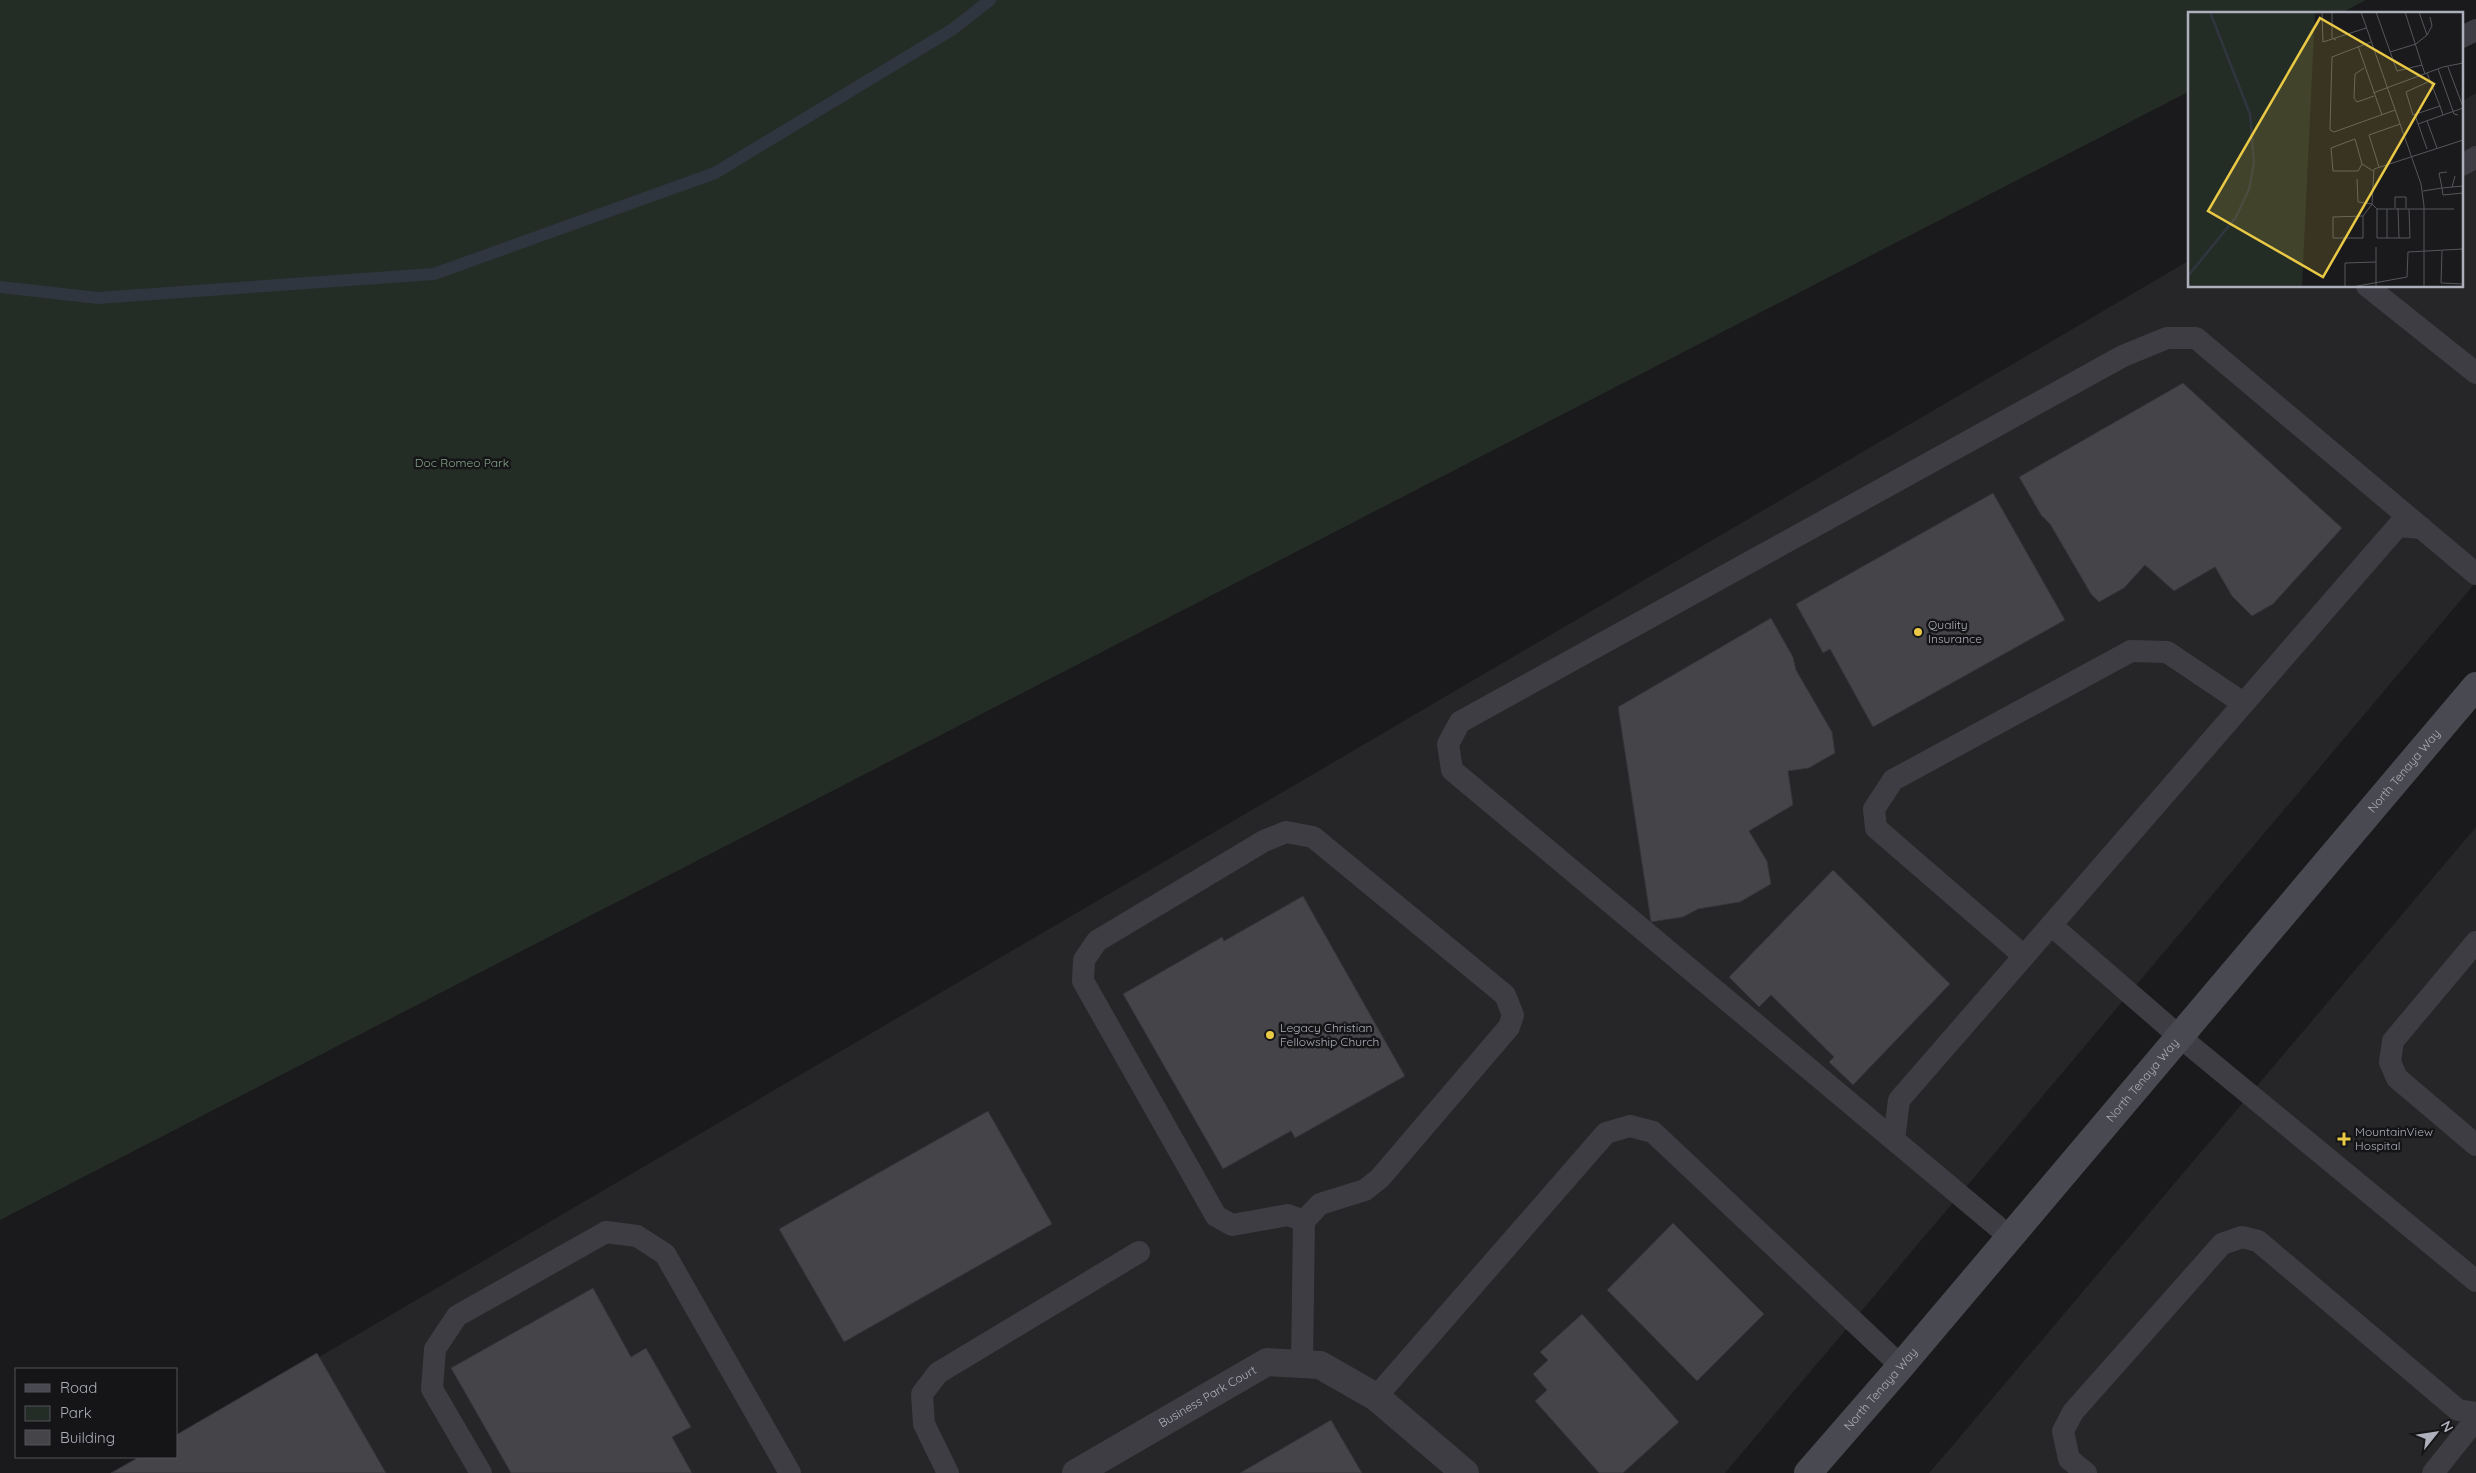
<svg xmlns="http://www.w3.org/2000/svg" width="2476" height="1473" font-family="Quicksand,sans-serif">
<rect width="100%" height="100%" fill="#1a1a1c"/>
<g fill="#262629">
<polygon points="2476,93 2476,582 1725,1473 122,1473 150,1457 176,1457 176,1441 2190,260 2190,286 2462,286 2462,101"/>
<polygon points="2476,827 2476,1473 1929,1473 1948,1451"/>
</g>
<polygon fill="#242c26" points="0,0 2366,0 2339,14 2190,14 2190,91 0,1220"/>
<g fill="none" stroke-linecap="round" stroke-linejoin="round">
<polyline stroke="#30363f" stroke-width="12" points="0,287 98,298 434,274 715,173 953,29 990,0"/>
</g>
<g fill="#444449" stroke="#343438">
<polygon points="2183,383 2342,528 2273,604 2252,616 2232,596 2215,567 2174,591 2145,565 2124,588 2099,602 2091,594 2050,524 2041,515 2019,477"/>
<polygon points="1993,493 2065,620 1873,727 1830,649 1823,653 1796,604"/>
<polygon points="1771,618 1793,657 1796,670 1832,732 1835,753 1809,768 1788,771 1793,805 1749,831 1767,861 1771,884 1740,902 1698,909 1683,917 1651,922 1618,707"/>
<polygon points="1833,870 1950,984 1853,1085 1829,1062 1834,1057 1771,995 1759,1007 1729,977"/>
<polygon points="1303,896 1405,1076 1295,1138 1291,1131 1223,1169 1123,994 1222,937 1224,941"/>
<polygon points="988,1111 1052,1224 844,1342 779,1229"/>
<polygon points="1673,1223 1764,1314 1697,1381 1607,1290"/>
<polygon points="593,1288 631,1357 646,1348 691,1427 672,1437 692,1473 511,1473 451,1368"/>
<polygon points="1582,1314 1679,1422 1623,1473 1599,1473 1535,1401 1547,1390 1533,1374 1548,1360 1540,1352"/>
<polygon points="317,1353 386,1473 111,1473 139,1457 176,1457 176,1435"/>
<polygon points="1331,1420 1362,1473 1240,1473"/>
</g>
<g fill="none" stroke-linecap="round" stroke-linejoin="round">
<g stroke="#3d3d43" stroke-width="22">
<polyline points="2462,37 2476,30"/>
<polyline points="2462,165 2476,157"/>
<polyline points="2367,286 2476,373"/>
<polyline points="2051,925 2180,1037 2476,1281"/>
<polyline points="2476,942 2393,1041 2390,1062 2397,1078 2476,1145"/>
<polyline points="2024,956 1876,828 1874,809 1893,780 2131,651 2167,652 2243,703"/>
<polyline points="1894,1140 1899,1100 2398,526 2422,528"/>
<polyline points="2010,1237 1452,770 1448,744 1460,722 2123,356 2167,338 2196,338 2476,574"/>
<polyline points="1302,1364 1304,1221 1320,1204 1365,1190 1380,1178 1509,1027 1513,1015 1505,995 1313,837 1286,832 1264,841 1097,941 1084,960 1083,981 1216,1216 1232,1225 1288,1215 1304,1221"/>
<polyline points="1376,1397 1606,1133 1630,1126 1653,1132 1901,1366"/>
<polyline points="481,1473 432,1389 435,1349 457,1316 606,1232 637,1236 665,1254 790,1473"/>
<polyline points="948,1473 924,1424 922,1394 938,1373 1139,1252"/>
<polyline points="2086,1473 2069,1459 2063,1431 2073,1412 2222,1244 2242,1237 2258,1241 2458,1410 2476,1413"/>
<polyline points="2433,1473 2476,1419"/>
</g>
<path stroke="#3d3d43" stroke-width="28" id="s1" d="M1076 1473 1267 1362 1320 1365 1376 1397 1465 1473"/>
<path stroke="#494a51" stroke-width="28" id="s2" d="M1808 1473 1901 1366 2476 686"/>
</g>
<g fill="#e9c945" stroke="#151517" stroke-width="2">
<circle cx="1918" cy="632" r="5"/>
<circle cx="1270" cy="1035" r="5"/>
<path d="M2341.5 1131.5h5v5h5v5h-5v5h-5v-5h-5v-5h5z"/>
</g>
<g text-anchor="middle" stroke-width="5" stroke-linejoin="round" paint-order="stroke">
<g font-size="12" fill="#85a48c" stroke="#151517">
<text x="462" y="467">Doc Romeo Park</text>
</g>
<g font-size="12" fill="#adafbb" stroke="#151517" text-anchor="start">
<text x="1928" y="629">Quality<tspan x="1928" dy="14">Insurance</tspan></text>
<text x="1280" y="1032">Legacy Christian<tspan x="1280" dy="14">Fellowship Church</tspan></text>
<text x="2355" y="1136">MountainView<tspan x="2355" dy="14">Hospital</tspan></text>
</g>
<g font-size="12" fill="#adafbb" stroke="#151517">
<text dy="4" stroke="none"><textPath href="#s2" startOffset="921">North Tenaya Way</textPath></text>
<text dy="4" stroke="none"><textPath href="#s2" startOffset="516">North Tenaya Way</textPath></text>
<text dy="4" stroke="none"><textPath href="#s2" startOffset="111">North Tenaya Way</textPath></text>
<text dy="4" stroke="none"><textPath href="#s1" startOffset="152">Business Park Court</textPath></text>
</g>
</g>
<g transform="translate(2188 12)">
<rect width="275" height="275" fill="#1a1a1c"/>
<path d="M0 0H127L114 275H0Z" fill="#242c26"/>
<path fill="none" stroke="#30363f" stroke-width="2.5" d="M0 264 48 205 61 177 66 151 62 102 22 0"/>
<path fill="none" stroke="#55565c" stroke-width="1" d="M134 0 135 30 178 16M144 0V26L148 28M173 0 233 172 236 194V275M188 0 209 59 234 53 237 62M217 0 234 53M231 0 239 23M183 30 144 45 142 118 146 120 207 98M170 34 194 103M202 40 228 32 239 23 244 14 242 5M260 55 275 95M176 56 167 62 166 86 169 90 186 84M250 57 266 102 270 103M239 61 252 94 225 103 218 80 242 69M185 81 255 55 275 51M227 103 239 137M255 103 275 96M239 109 249 136M230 112 255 103 252 94M174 152 170 159H145L143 136 167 127 174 152 185 159M191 155 181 123 212 112M259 160 251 161 254 176 264 175M267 164 264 175 275 174M169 167 170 190 184 192 189 197H266M235 179 254 176 255 183 275 181M184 192 186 157 275 128M207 196V185H218V196M210 196 211 226M189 197V226H222L221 197M175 204 145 205V226H175V204L184 192M199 226V197M188 235V275M254 239 253 271 275 272M157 275V251L188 250M164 275 219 265 220 240 275 237"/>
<path fill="#e9c945" fill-opacity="0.15" stroke="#e9c945" stroke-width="2.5" d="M132 6 246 72 135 265 20 199Z"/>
<rect width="275" height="275" fill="none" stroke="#adafbb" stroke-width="2.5"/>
</g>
<rect x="15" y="1368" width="162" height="90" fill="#151517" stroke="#525359"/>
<rect x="25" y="1384" width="25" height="8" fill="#494a51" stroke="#525359"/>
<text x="60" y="1393" font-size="15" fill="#adafbb">Road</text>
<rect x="25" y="1406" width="25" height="15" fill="#242c26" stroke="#525359"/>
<text x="60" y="1418" font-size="15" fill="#adafbb">Park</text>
<rect x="25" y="1430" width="25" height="15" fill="#444449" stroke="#525359"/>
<text x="60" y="1443" font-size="15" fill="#adafbb">Building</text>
<g transform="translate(2436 1433) rotate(60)" stroke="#151517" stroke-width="4" paint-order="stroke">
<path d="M0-4L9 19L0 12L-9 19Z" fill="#adafbb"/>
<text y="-8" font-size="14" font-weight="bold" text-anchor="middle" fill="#adafbb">N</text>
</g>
</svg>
